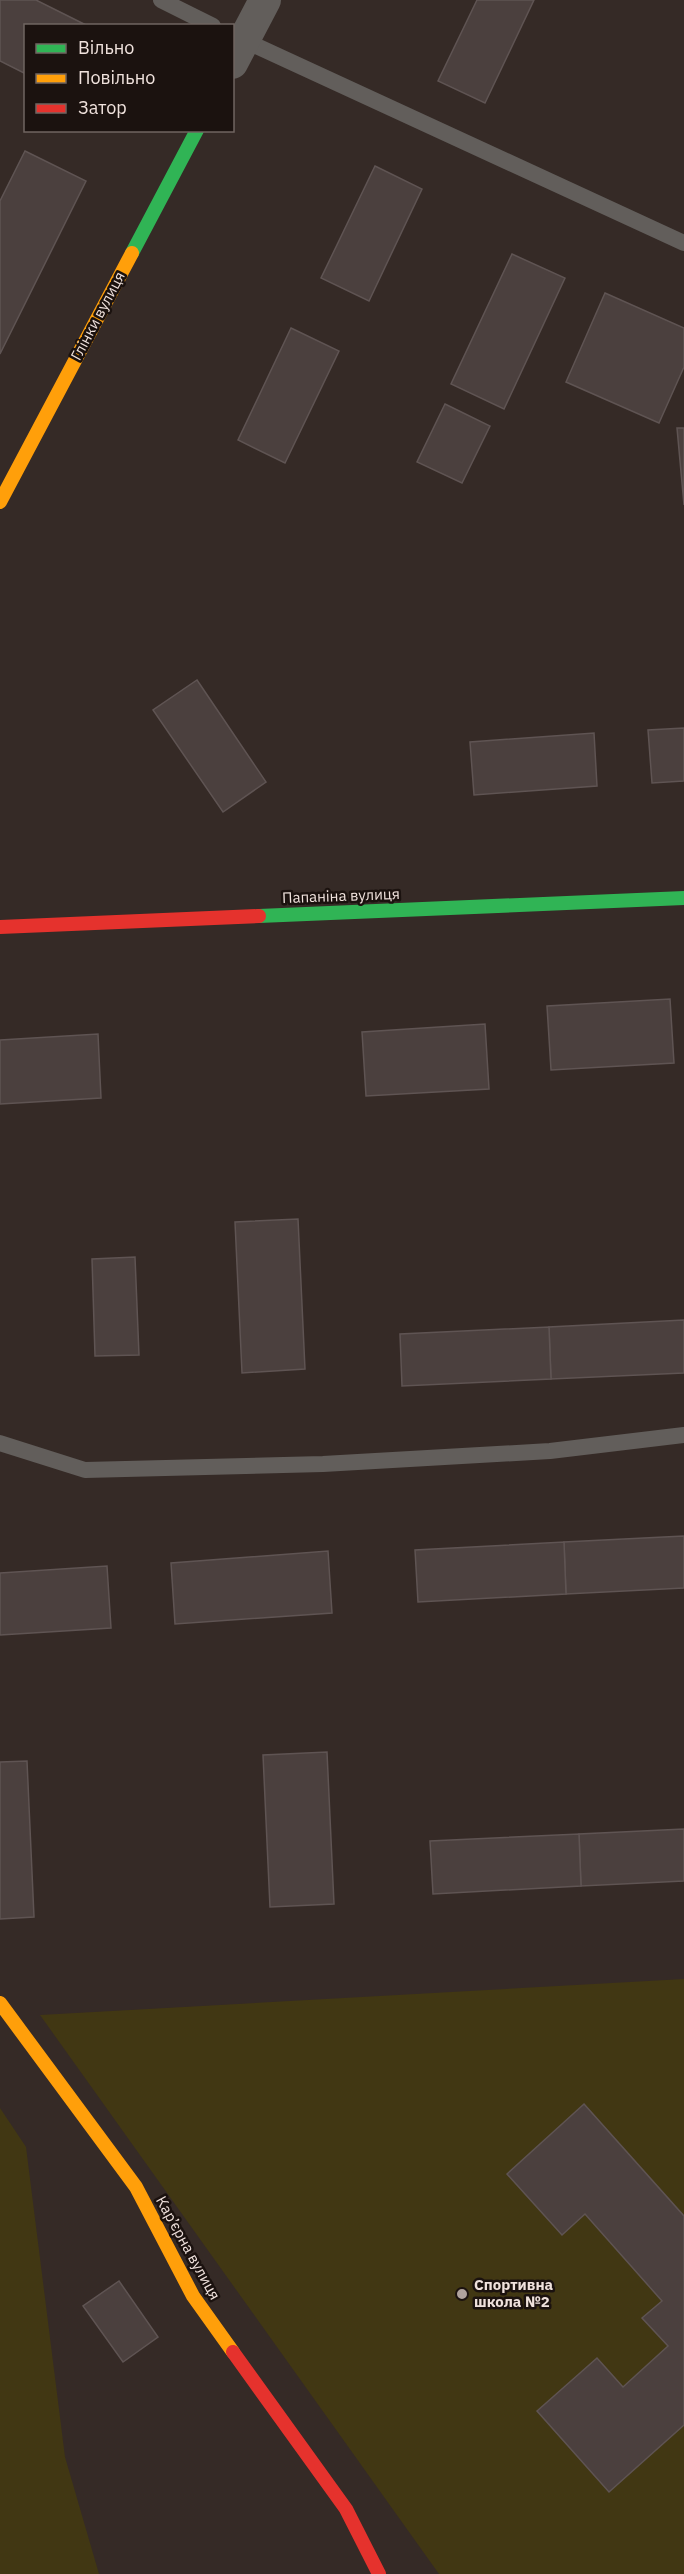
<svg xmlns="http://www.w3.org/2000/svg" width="684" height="2574" font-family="'IBM Plex Sans',sans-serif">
<rect width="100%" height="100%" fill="#352a26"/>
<g fill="#413713">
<polygon points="684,1979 684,2574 439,2574 40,2015"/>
<polygon points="0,2108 26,2147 65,2457 99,2574 0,2574"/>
</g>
<g fill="#4b403e" stroke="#5f5453" stroke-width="1.5">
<polygon points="0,0 36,0 88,26 26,26 26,74 0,61"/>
<polygon points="477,0 534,0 485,103 438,81"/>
<polygon points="25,151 86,181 0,354 0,201"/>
<polygon points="375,166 422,189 369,301 321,278"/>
<polygon points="512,254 565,278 504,409 451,384"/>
<polygon points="605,293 684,328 684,367 659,423 566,382"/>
<polygon points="291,328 339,351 285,463 238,440"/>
<polygon points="445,404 490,426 462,483 417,462"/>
<polygon points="677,428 684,428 684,505"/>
<polygon points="197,680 266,782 223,812 153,710"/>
<polygon points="684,728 684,781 652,783 648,730"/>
<polygon points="594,733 597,786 474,795 470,742"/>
<polygon points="670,999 674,1063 551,1070 547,1006"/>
<polygon points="485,1024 489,1089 366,1096 362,1032"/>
<polygon points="98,1034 101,1098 0,1104 0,1040"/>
<polygon points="298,1219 305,1369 242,1373 235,1222"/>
<polygon points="135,1257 139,1355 95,1356 92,1259"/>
<polygon points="684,1320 684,1373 551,1379 549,1327"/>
<polygon points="549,1327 551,1379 402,1386 400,1334"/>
<polygon points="684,1536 684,1588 566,1594 564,1542"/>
<polygon points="564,1542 566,1594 418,1602 415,1550"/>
<polygon points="328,1551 332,1613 175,1624 171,1563"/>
<polygon points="107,1566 111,1628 0,1635 0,1573"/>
<polygon points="327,1752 334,1904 270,1907 263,1755"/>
<polygon points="27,1761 34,1917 0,1919 0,1762"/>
<polygon points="684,1829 684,1881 581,1886 579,1834"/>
<polygon points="579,1834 581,1886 433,1894 430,1841"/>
<polygon points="584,2104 684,2216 684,2425 609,2492 537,2411 597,2358 623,2387 668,2346 642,2318 662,2301 585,2214 562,2235 507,2174"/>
<polygon points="119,2281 158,2337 123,2362 83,2306"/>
</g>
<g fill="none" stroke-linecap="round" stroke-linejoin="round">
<g stroke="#625e5b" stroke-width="16">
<polyline points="161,0 213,26"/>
<polyline points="239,38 684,243"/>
<polyline points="0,1443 85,1470 323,1464 550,1451 684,1435"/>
</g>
<polyline stroke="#625e5b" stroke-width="32" points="232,63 265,0"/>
<g stroke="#30b455" stroke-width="14">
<polyline points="132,253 197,130"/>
<polyline points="259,916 684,898"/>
</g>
<g stroke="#ff9f0a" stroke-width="14">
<polyline points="0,502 132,253"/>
<polyline points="0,2003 136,2187 193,2296 233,2352"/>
</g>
<g stroke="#e5322d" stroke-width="14">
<polyline points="0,927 259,916"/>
<polyline points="233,2352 346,2509 379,2574"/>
</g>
</g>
<circle fill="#afa29d" stroke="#1b120f" stroke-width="2" cx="462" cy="2294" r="6"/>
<g text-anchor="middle" stroke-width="5" stroke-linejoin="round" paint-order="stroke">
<g font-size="15" fill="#f0e2dd" stroke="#1b120f">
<text transform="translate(98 316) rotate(-62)" y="5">Глінки вулиця</text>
<text transform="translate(341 896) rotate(-2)" y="5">Папаніна вулиця</text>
<text transform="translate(188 2248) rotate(61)" y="5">Кар’єрна вулиця</text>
</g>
<g font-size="15" font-weight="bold" fill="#f0e2dd" stroke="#1b120f" text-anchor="start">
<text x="474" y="2290">Спортивна<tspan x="474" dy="17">школа №2</tspan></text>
</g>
</g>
<rect x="24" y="24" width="210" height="108" fill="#1b120f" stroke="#706561" stroke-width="1.5"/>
<rect x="36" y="44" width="30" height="9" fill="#30b455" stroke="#706561" stroke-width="1.5"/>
<text x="78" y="54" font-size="18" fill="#f0e2dd">Вільно</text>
<rect x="36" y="74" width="30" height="9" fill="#ff9f0a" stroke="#706561" stroke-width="1.5"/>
<text x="78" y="84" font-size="18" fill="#f0e2dd">Повільно</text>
<rect x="36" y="104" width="30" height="9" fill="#e5322d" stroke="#706561" stroke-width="1.5"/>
<text x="78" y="114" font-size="18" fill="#f0e2dd">Затор</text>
</svg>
